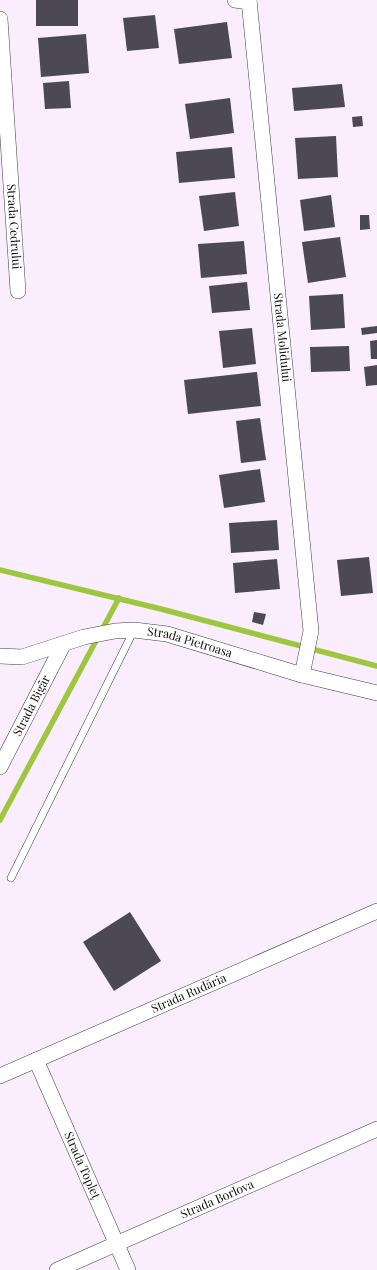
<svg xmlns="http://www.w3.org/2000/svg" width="377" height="1270" font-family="'Playfair Display',serif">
<rect width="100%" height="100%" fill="#f9edfe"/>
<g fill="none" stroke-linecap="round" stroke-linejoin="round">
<g stroke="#9ec63e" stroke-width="5.5">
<polyline points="0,570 161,609 377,666"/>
<polyline points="0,820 119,598"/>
</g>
</g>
<g fill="#4c4954">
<rect x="36" y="0" width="42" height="26"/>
<polygon points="155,15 159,48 127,51 123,18"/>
<polygon points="227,22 232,58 179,64 174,29"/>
<polygon points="86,34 89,73 41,77 38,38"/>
<polygon points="69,81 71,108 45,109 43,83"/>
<polygon points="342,84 345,107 294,111 292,88"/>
<polygon points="230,98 234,133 190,139 185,104"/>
<polygon points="362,116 363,126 353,127 352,117"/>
<polygon points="336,136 338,177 298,179 295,138"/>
<polygon points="232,147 235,178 179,183 176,152"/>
<polygon points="235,192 239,226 204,231 199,196"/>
<polygon points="331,195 335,227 304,231 300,200"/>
<polygon points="360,215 369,215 370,229 360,230"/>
<polygon points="340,237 346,277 308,283 302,242"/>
<polygon points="244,241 247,274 201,278 198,244"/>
<polygon points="247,282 250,310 212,313 209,286"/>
<polygon points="343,294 345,328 311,330 309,296"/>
<polygon points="377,326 377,333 362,335 361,328"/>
<polygon points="252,328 256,364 223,368 219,331"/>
<polygon points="377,340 377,359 371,359 370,341"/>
<polygon points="349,346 350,371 311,372 310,347"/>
<polygon points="377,365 377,385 366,386 364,367"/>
<polygon points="257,372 261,406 188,414 184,380"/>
<polygon points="260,418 266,460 241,463 236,421"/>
<polygon points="260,469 265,502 224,508 219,475"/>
<polygon points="277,520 279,550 231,553 229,523"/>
<polygon points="369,557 373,593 341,596 337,560"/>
<polygon points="277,559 280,589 235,593 233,563"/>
<polygon points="254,612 266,614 263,625 252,622"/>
<polygon points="130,912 161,961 114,991 83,942"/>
</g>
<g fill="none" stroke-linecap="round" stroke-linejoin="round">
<g stroke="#3f3f3f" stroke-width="8">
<polyline id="lane" points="11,878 134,630"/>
</g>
<g stroke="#3f3f3f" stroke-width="16">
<g id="street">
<polyline points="235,0 249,2"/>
<path id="s1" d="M249 0 311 631 302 675"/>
<path id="s2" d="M0 19 18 291"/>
<path id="s3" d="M0 656 22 657 84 637 115 631 134 630 167 634 302 675 377 693"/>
<path id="s4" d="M0 767 63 645"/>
<path id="s5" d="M36 1060 128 1270"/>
<path id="s6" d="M0 1076 377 911"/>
<path id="s7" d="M57 1270 377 1129"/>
</g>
</g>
<use href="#lane" stroke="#fff" stroke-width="7"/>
<use href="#street" stroke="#fff" stroke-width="15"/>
</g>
<g text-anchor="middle" stroke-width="4" stroke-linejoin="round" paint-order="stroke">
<g font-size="12" fill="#0c0c0c" stroke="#fff">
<text dy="4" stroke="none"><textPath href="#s2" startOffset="208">Strada Cedrului</textPath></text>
<text dy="4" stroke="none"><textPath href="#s1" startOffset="339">Strada Molidului</textPath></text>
<text dy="4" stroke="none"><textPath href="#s3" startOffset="195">Strada Pietroasa</textPath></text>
<text dy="4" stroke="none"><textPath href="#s4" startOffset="69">Strada Bigãr</textPath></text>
<text dy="4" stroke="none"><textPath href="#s6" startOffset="206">Strada Rudăria</textPath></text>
<text dy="4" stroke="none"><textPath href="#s5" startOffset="115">Strada Topleț</textPath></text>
<text dy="4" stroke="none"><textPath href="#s7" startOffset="175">Strada Borlova</textPath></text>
</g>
</g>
</svg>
